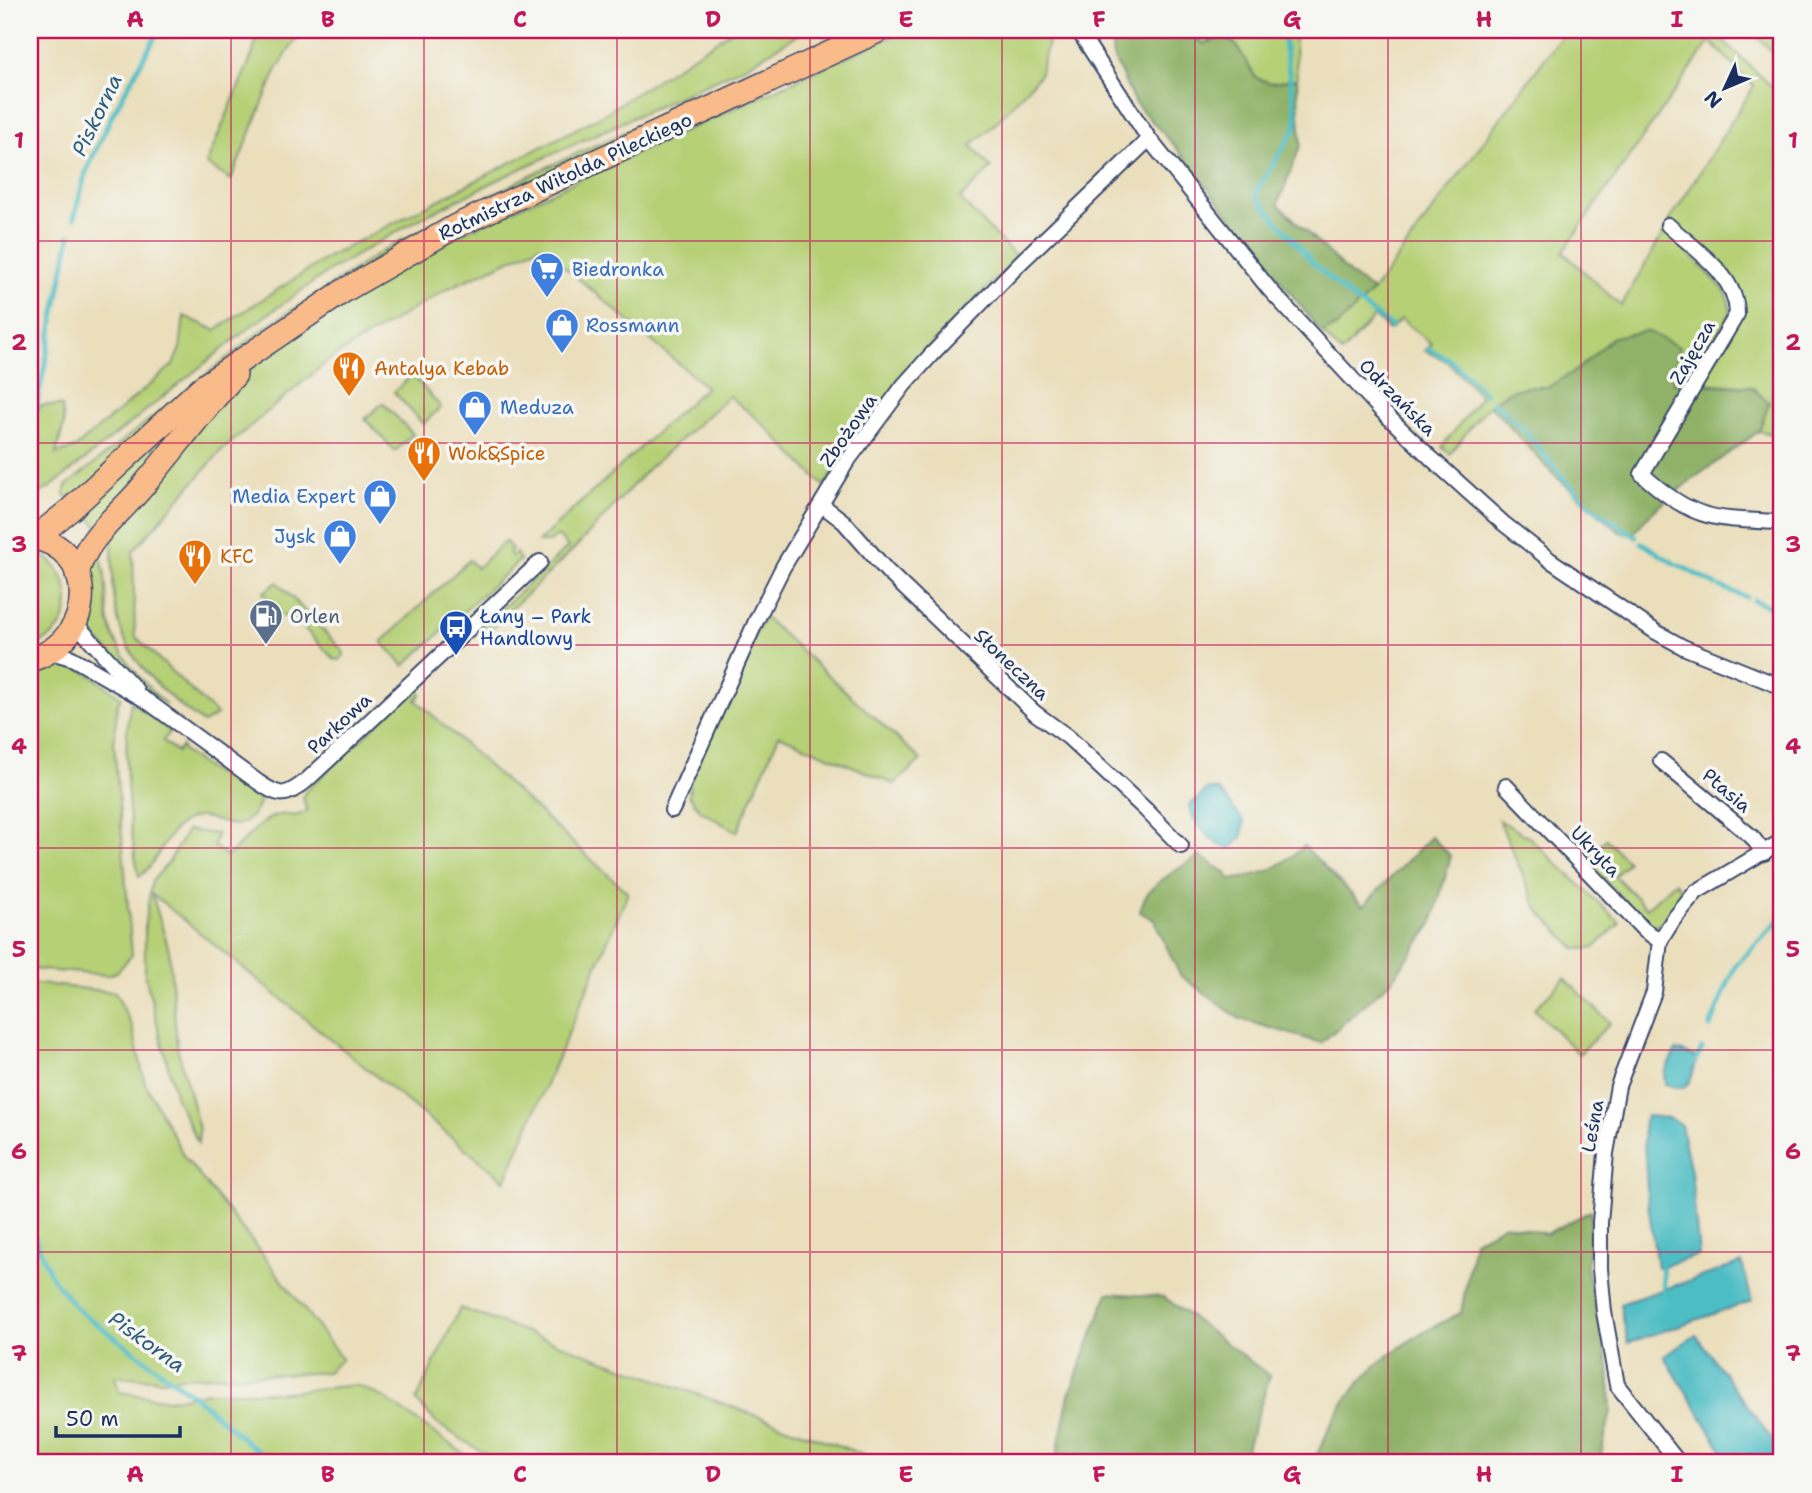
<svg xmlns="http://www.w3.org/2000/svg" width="1812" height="1493" font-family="'Shantell Sans',sans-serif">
<rect width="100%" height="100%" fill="#f6f6f2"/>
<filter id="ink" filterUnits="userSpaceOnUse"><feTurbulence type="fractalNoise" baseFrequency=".0143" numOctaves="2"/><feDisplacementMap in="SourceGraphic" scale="14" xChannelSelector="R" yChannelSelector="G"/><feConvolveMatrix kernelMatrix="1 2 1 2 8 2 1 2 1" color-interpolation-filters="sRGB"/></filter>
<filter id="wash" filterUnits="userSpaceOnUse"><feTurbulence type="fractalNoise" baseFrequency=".00686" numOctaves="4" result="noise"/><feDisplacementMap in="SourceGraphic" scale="28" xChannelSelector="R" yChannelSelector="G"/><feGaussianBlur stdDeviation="1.57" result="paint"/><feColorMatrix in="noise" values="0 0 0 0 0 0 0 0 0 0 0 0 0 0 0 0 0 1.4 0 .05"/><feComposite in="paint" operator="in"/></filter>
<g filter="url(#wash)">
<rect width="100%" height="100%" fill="#eadebb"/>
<g fill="#b6d076" stroke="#68806a" stroke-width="2">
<polygon points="258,30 302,30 276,71 231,180 206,164 253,53"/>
<polygon points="733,30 805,30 748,65 522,168 419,219 329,271 250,327 52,486 30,499 30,412 44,405 62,406 64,424 56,454 75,448 173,365 180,348 184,316 215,330 328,257 601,116"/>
<polygon points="849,30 860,30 453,217 69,498 64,494 66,486 267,326 392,245 541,170"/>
<path d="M905 30H1040L1048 42 1039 76 992 127 971 145 991 168 960 199 1017 258 933 342 896 385 824 486 762 423 729 396 648 469 577 546 486 633 481 628 568 547 558 536 549 542H538L706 387 540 246 447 289 330 359 222 450 133 551 135 636 217 715 203 723C174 702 140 673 125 640 111 609 113 572 112 539L107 535 216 404 255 365 281 342 445 241Z"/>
<polygon points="1186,30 1294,30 1297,79 1271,83 1256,78 1237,46 1223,36 1204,44"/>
<path d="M1566 30H1711L1782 96V436L1759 431 1769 403 1752 387 1703 383 1743 307 1742 296 1737 287 1670 220 1754 86 1710 41 1563 252 1621 306 1665 230 1719 284 1727 294 1731 312 1688 383H1673L1613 337C1597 352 1569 381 1548 387 1536 391 1523 386 1511 391 1485 402 1467 433 1450 454L1442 447 1481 396 1447 361 1425 351 1432 344 1401 319 1389 330 1374 317 1342 353 1322 333 1337 326 1373 291Z"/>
<polygon points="1750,30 1782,30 1782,61"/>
<polygon points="412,375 441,407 423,424 394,392"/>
<polygon points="203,396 98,527 83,511"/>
<polygon points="383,403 413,434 395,451 365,419"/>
<polygon points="505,541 512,549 509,552 512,556 516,553 520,560 404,666 382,642 469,560 477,568"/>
<path d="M94 548C111 563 103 604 110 626 120 659 143 681 166 705L145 688 91 633 88 622 91 605 87 575Z"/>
<path d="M30 550C79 565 82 635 30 646Z"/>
<polygon points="277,582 343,651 344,655 340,660 334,659 296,620 262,609 270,601 263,593"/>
<polygon points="764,617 921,760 894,784 779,735 737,832 701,811 689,796 690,780"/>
<path d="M54 662C79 663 101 683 121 697L117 706 114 743 132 955 117 972 108 975 30 969V669Z"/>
<path d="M416 688 421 694 416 700 628 893 505 1181 152 894 169 950 177 1046 199 1129 198 1143 176 1098 145 975V922L152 881 169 862 187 830 217 834 214 846 227 857C238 847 262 819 275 816 289 811 291 821 307 811L303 798 305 792Z"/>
<path d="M131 702 170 731 163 741 177 752 182 746 183 751 215 774 227 771 258 794C260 802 259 807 253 814 233 839 216 812 193 818 166 825 160 862 139 877 129 829 121 750 131 702Z"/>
<polygon points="1499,820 1529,837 1620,923 1594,948 1576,949 1538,910"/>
<polygon points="1606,839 1628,862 1615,876 1647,908 1675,882 1684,892 1660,924 1651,926 1644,921 1584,859"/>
<polygon points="1565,978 1610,1023 1579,1054 1534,1009"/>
<polygon points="30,983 115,992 132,1026 145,1083 185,1158 257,1247 342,1359 327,1372 314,1373 182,1377 164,1380 115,1376 119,1392 168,1400 209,1392 286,1392 356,1385 383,1397 477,1463 30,1463"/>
<polygon points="460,1308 848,1449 885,1463 500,1463 439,1425 416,1401"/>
</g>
<g fill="#90b267" stroke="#567062" stroke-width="2">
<polygon points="1119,30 1186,30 1204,44 1223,36 1237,46 1256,78 1271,83 1297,79 1301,144 1278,204 1351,275 1373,291 1337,326 1322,333 1173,144 1134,102 1113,56 1112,47"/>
<polygon points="1647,331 1679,347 1673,383 1751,387 1769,403 1759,431 1686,484 1648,516 1632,535 1620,532 1552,473 1490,405 1510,391 1525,387 1548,387 1577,370 1613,337"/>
<path d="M1431 837 1451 856 1432 924 1392 980 1321 1043 1240 1019 1180 975 1154 920 1140 912C1143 885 1178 870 1199 856L1225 872 1231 880C1266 874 1278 869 1304 846L1363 906Z"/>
<path d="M1591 1211 1587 1269 1609 1367 1611 1411 1599 1463H1315C1316 1453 1323 1443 1327 1433 1356 1370 1401 1342 1461 1313L1474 1241 1505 1224 1546 1234Z"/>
<polygon points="1108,1293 1164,1297 1270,1376 1242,1463 1055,1463 1069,1395"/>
</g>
<g fill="#4ebdc4" stroke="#347691" stroke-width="2">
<path d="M1208 789 1219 790 1244 822 1242 837 1231 848C1215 848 1191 822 1189 806Z"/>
<path d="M1676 1050 1697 1057C1695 1065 1692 1086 1682 1088 1678 1089 1670 1085 1665 1084L1664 1073Z"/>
<polygon points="1646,1116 1670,1118 1681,1125 1691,1172 1699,1255 1657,1268 1648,1204 1643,1126"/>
<polygon points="1742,1263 1752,1301 1628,1343 1620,1304"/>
<polygon points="1696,1335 1782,1453 1782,1463 1730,1463 1664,1356"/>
</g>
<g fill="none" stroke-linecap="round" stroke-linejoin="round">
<g stroke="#4ebdc4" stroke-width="5">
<polyline points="1282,30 1297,119 1295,129 1257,190 1257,197 1313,263 1348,295 1392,327"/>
<polyline points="74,218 86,172 111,117 159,30"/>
<polyline points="1428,349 1449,359 1486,394"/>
<polyline points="1493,402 1526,432 1563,478 1591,506 1636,537"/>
<polyline points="30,441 70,236"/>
<polyline points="1642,543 1675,564"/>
<polyline points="1679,565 1716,585"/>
<polyline points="1721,587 1746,597"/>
<polyline points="1753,600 1782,611"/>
<polyline points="1710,1027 1735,966 1782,917"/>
<polyline points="1694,1062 1702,1049"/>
<polyline points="30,1227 52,1278 78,1310 198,1399 271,1463"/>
<polyline points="1662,1266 1664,1289"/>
</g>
</g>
</g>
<g filter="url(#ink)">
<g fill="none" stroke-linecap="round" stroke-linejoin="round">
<g stroke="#3a496c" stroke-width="18">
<g id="street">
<polyline points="1078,30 1149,139 1270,290 1380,409 1432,459 1503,523 1550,560 1656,632 1683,647 1782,687"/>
<path d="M1668 225C1694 249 1737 275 1737 314L1642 474C1694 522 1715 519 1782 522"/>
<polyline points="822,505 844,522 887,571 1035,713 1068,737 1146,810 1181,846"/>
<polyline points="76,624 136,690"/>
<path d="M51 652 72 658 147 701 258 782C280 797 285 798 307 780L540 562"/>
<polyline points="1661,761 1752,837 1764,853"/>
<polyline points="1506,786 1644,930 1660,941"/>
<polyline points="672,810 757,619 783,567 846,463 904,385 931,355 1021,262 1149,139"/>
<polyline points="1679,1463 1617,1385 1604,1312 1600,1269 1600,1222 1606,1153 1618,1086 1654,992 1660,941 1673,920 1696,892 1782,841"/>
</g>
</g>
<g stroke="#3a496c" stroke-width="26">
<g id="primary">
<path d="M30 537C98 546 99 640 30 660"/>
<polyline points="35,538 71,509 201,388 345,290 456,226 880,30"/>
<path d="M77 574C85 540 115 518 138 492 171 454 200 413 235 375"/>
</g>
</g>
<use href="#street" stroke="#fff" stroke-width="14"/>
<use href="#primary" stroke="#fabb8b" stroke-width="23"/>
</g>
</g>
<path fill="none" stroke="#c2185b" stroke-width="2" stroke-opacity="0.55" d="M231 30V1463M424 30V1463M617 30V1463M810 30V1463M1002 30V1463M1195 30V1463M1388 30V1463M1581 30V1463M30 241H1782M30 443H1782M30 645H1782M30 848H1782M30 1050H1782M30 1252H1782"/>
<defs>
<g id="supermarket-pin" transform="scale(1.75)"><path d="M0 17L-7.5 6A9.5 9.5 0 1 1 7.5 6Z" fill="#3f7fe0" stroke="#f6f6f2"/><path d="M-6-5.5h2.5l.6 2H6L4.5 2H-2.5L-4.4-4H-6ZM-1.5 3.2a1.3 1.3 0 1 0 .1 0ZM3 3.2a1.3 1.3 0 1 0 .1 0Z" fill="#fff"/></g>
<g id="shop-pin" transform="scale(1.75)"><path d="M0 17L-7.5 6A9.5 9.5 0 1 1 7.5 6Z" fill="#3f7fe0" stroke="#f6f6f2"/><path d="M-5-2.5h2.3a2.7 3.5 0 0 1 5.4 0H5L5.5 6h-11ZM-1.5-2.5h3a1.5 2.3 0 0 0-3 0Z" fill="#fff"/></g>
<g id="restaurant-pin" transform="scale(1.75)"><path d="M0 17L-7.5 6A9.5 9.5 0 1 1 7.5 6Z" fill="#e8710a" stroke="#f6f6f2"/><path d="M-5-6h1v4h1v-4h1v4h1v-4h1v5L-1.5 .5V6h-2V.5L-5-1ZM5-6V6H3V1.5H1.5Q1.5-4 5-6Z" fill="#fff"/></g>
<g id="fuel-pin" transform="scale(1.75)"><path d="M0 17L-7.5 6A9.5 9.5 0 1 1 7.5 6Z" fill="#5c6f8a" stroke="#f6f6f2"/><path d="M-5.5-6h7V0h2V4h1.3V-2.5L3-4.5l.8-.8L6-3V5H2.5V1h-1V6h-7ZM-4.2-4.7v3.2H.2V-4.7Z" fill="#fff"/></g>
<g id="bus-pin" transform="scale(1.75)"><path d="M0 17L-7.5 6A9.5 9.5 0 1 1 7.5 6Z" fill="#1a4fb4" stroke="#f6f6f2"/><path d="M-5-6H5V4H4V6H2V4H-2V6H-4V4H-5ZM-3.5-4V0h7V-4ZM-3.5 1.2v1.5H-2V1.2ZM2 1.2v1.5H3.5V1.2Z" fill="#fff"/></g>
</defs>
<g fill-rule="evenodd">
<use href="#supermarket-pin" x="547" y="269"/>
<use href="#shop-pin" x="562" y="325"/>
<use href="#restaurant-pin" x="349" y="368"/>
<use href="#shop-pin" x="475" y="407"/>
<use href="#restaurant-pin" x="424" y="453"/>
<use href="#shop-pin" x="380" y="496"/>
<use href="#shop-pin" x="340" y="536"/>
<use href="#restaurant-pin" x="195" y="556"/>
<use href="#fuel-pin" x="266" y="616"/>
<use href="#bus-pin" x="456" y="627"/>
</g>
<g text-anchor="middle" stroke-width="7" stroke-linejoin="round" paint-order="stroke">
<g font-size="19" fill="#1b2f5e" stroke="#f6f6f2">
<text transform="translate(565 176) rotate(-25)" y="7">Rotmistrza Witolda Pileckiego</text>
<text transform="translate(1692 352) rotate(-60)" y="7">Zajęcza</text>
<text transform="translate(1398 397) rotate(45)" y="7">Odrzańska</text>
<text transform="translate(848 430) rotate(-55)" y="7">Zbożowa</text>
<text transform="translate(1012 664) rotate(43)" y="7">Słoneczna</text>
<text transform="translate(339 723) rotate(-43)" y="7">Parkowa</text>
<text transform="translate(1727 790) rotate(40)" y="7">Ptasia</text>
<text transform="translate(1596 851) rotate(46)" y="7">Ukryta</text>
<text transform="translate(1592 1126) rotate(-80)" y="7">Leśna</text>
</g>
<g font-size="19" fill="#366cbe" stroke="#f6f6f2" text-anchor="start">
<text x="572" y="276">Biedronka</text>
<text x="586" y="332">Rossmann</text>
<text x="500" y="414">Meduza</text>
<text x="356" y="503" text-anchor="end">Media Expert</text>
<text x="316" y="543" text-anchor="end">Jysk</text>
</g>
<g font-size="19" fill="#c56008" stroke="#f6f6f2" text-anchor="start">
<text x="374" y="375">Antalya Kebab</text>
<text x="448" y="460">Wok&amp;Spice</text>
<text x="220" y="563">KFC</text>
</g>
<g font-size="19" fill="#4e5e75" stroke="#f6f6f2" text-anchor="start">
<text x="290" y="623">Orlen</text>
</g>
<g font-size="19" fill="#164399" stroke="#f6f6f2" text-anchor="start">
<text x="480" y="623">Łany – Park<tspan x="480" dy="22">Handlowy</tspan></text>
</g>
<g font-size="21" font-style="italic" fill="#2a5a7d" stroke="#f6f6f2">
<text transform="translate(97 115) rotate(-64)" y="7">Piskorna</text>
<text transform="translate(147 1342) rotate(36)" y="7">Piskorna</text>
</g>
</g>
<rect width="1812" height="1493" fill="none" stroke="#f6f6f2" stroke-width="77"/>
<g transform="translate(1725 88) rotate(226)" stroke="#f6f6f2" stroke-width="5" paint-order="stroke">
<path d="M0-5L12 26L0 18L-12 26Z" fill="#1b2f5e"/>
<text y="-10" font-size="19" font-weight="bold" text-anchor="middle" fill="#1b2f5e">N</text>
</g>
<path d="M56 1426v10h124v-10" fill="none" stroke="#1b2f5e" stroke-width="3.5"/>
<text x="66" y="1426" font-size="21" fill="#1b2f5e" stroke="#f6f6f2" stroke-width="5" paint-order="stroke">50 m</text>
<rect x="38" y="38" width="1735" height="1416" fill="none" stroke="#c2185b" stroke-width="2.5"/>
<g font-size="23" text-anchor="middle" font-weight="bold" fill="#c2185b">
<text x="135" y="27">A</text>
<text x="328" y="27">B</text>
<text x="520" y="27">C</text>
<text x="713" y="27">D</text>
<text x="906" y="27">E</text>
<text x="1099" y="27">F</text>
<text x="1292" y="27">G</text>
<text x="1484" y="27">H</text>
<text x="1677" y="27">I</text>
<text x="19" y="148">1</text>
<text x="1793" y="148">1</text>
<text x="19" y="350">2</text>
<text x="1793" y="350">2</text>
<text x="19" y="552">3</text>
<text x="1793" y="552">3</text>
<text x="19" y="754">4</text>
<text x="1793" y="754">4</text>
<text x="19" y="957">5</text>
<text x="1793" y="957">5</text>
<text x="19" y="1159">6</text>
<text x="1793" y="1159">6</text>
<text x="19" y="1361">7</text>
<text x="1793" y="1361">7</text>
<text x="135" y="1482">A</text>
<text x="328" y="1482">B</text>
<text x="520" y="1482">C</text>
<text x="713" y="1482">D</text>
<text x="906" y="1482">E</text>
<text x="1099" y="1482">F</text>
<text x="1292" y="1482">G</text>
<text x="1484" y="1482">H</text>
<text x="1677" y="1482">I</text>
</g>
</svg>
